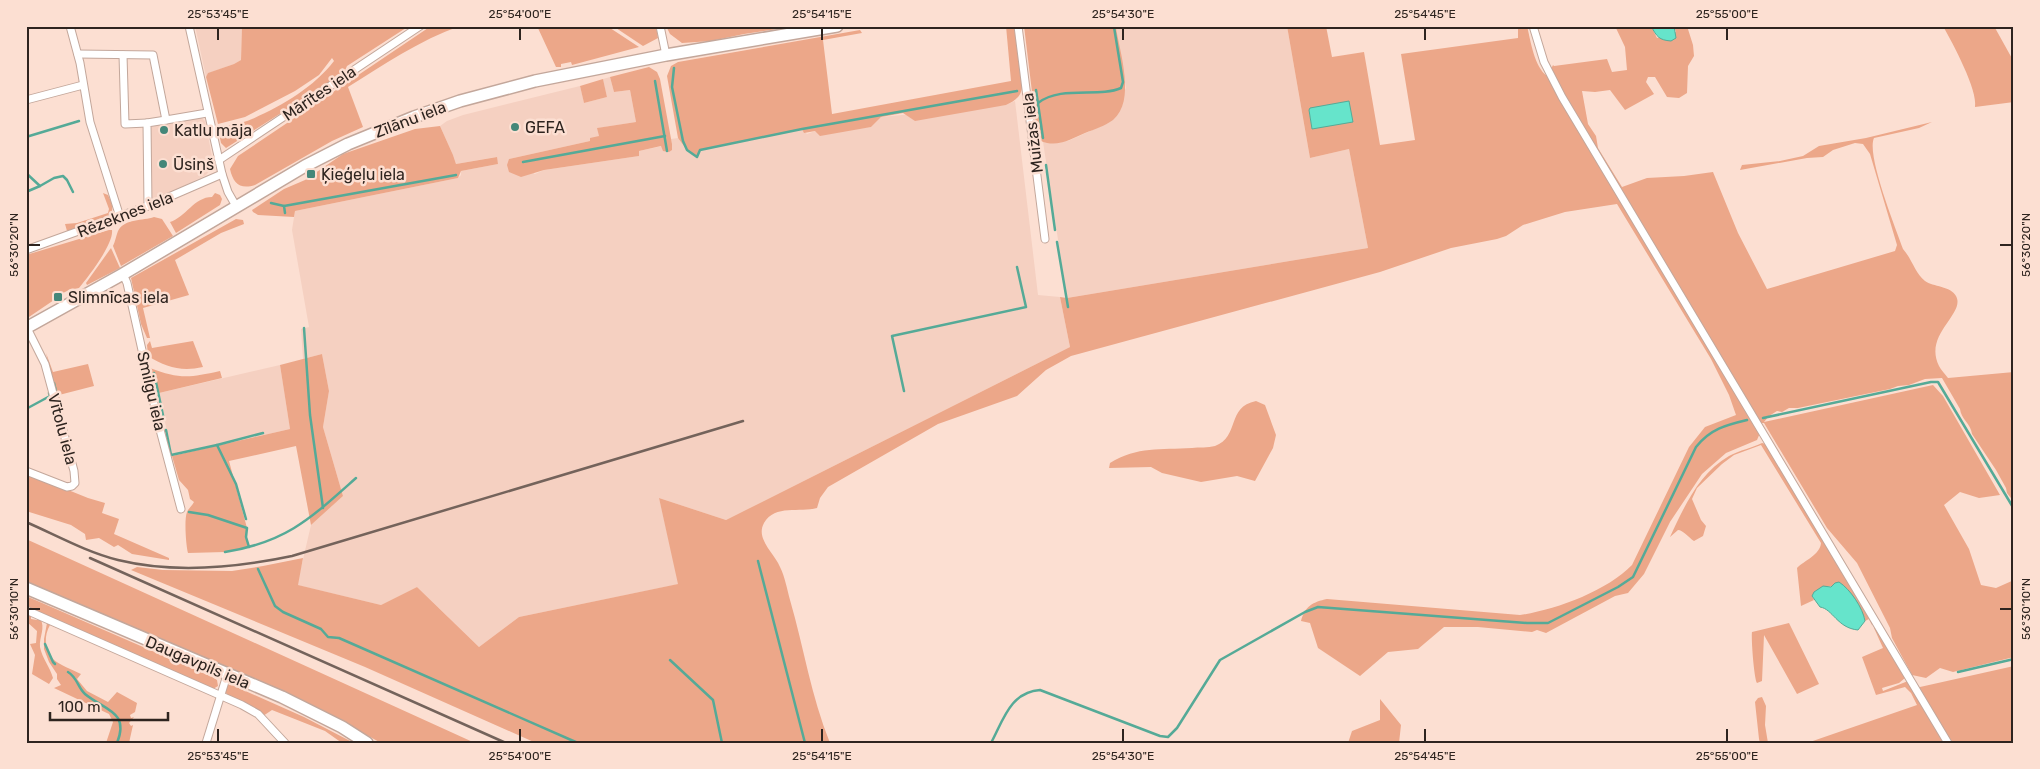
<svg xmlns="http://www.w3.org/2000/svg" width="2040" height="769" font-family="Rubik,sans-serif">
<rect width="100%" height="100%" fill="#fcdfd2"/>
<g fill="#f5d0c1">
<polygon points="195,26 242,26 241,60 234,64 209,73 206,77"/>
<polygon points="1126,26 1287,26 1310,158 1349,149 1368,248 1067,298 1043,142 1057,143 1068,141 1108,123 1126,88 1115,28"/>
<polygon points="610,77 614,92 630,90 636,122 598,128 599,136 590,141 509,159 535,174 544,170 639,156 639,151 672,144 671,139 678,138 687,150 700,150 802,129 807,134 815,131 871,127 881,117 1006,105 1015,101 1038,295 1060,297 1070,347 726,520 659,498 679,584 519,617 479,647 417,587 381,605 297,585 311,525 343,496 323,427 329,391 322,354 303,359 301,329 309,327 292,230 295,211 458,178 461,175 461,171 498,164 496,157 456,164 453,155 440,126 447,121 463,115 580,86 584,103 607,97 603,79"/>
<polygon points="193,117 202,118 205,121 214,166 206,175 152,202 150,129 151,127"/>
<polygon points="280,365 290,429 172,456 159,393"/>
</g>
<g fill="#eca789" fill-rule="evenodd">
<path d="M242 26H409L347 66 344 73 226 148 221 143 218 128C229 125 241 124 252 119 282 106 314 87 334 61L332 58 319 75 295 91 245 117 218 124 206 77 208 73 234 64 241 60Z"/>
<path d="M431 26H460C420 40 383 65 348 87L363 127 332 141 255 185C240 190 233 183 230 169L238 156Z"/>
<polygon points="537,26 607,26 639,47 572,65 571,62 561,64 561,67 556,67"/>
<polygon points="613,26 656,26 658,38 643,46"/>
<polygon points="666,26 797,26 744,34 711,41 682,43 670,34"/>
<path d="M1006 26H1014L1022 86C1022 96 1015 101 1006 105L915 121 903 113 881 117 871 127 820 136 815 131 804 133 802 129 700 150 697 157 687 150 678 138 667 76 671 66 678 62 860 30 862 33 823 40 832 114 1011 81Z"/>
<path d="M1024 26H1126L1116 28C1120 53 1136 101 1113 120 1105 126 1095 129 1085 133 1071 139 1057 148 1041 141L1037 133Z"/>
<path d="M1287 26H1326L1332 57 1364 52 1380 145 1415 140 1401 54 1518 38V26H1527C1531 42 1534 66 1547 76L1760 433 1757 440 1726 453 1702 474 1670 522 1644 574 1628 593 1615 596 1546 633 1537 630 1532 632 1478 627H1444L1418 649 1388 652 1360 676 1318 648 1310 623 1301 621C1305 606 1313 602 1327 599L1520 615C1555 610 1607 591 1632 565L1689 447 1705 427 1736 415 1729 395 1711 359 1617 204 1565 212 1523 225 1506 236 1497 239 1451 248 1380 272 1071 356 1046 370 1017 396 938 424 828 487 820 498 817 508C800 513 775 504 764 523 755 539 775 554 780 567 785 577 787 589 790 600 804 648 811 696 830 743H536L365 667 131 570 137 567 163 570 232 571 263 566 303 558 298 585 381 605 417 587 479 647 519 617 678 584 659 498 726 520 1070 347 1060 297 1067 298 1368 248 1349 149 1310 158ZM1350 102 1313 129H1312L1309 110Z"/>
<path d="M1615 26H1651L1657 38 1676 32 1674 26H1687L1693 45 1694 56 1688 66 1687 93 1679 98 1667 97 1655 77H1648L1646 82 1654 94 1625 110 1610 90 1595 92 1582 91 1588 124 1596 136 1598 148 1622 187 1647 178 1684 176 1713 172 1738 233 1767 289 1895 251 1897 245 1870 154 1863 144 1855 143 1833 150 1823 157 1807 158 1740 170 1742 165 1780 161 1803 156 1819 146 1866 138 1932 122 1919 128 1874 138C1866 155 1896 229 1903 249 1912 259 1915 273 1925 281 1933 287 1951 286 1956 296 1966 314 1923 334 1939 366 1941 370 1945 374 1948 378L2014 372V502L2007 493 2006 488 1996 470 1972 434C1971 424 1961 419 1960 409L1942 378 1925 379 1909 385 1898 386 1890 389 1798 408H1789L1782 412 1777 411 1769 416 1764 422 1933 385 1943 396 2000 495 1979 498 1960 492 1944 505 1969 549 1981 585 1996 588 2014 580V657L1953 672 1940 668 1926 678 1912 675 1892 638 1890 628 1857 563 1827 528 1764 423H1760L1565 96 1551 69 1553 65 1554 66 1607 59 1612 72 1627 70 1625 47Z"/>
<path d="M1943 26H1994L2014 62V102L1975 107C1978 90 1953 44 1943 26Z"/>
<polygon points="649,67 657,72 660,79 672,144 672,150 669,152 663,151 661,146 639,151 639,156 544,170 521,177 509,172 507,165 509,159 590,141 590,138 599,136 597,128 636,122 630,90 614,92 610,77"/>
<polygon points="603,79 607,97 584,103 580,86"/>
<polygon points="440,126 453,155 456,164 497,157 498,164 461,171 458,178 295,211 294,217 258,215 253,212 252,210 284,189 305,180 343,154 415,129"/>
<path d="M103 193 108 195C111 202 115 208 110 215L67 231 65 224 77 223 108 213 109 209Z"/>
<path d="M215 193 220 195 222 199 220 205 176 233 170 222C186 217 194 197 212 197Z"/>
<path d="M154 217 162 219 173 236 121 266 113 246C115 242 116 236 118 231 125 218 143 221 154 217Z"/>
<polygon points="236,219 243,220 244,224 221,233 175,260 189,295 143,308 150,338 147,338 141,324 131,278"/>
<path d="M109 230H112C114 244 88 277 79 288L69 290 53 298 54 300 26 319V255Z"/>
<polygon points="111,248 120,268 87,285 86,283"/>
<path d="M150 341 152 348 193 341 203 367C181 372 166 367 148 356L147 345Z"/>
<polygon points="46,353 53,372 88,364 94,386 59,395 60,400 57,400"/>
<path d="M322 354 329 391 323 427 343 496 311 525 296 446 229 461 247 528 246 537 250 547 225 552 188 553C186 546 184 519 187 512 188 509 192 506 194 502L190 499 188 490 179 480 172 456 290 429 280 365Z"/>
<path d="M150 368C179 379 189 378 220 371L222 378 159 393Z"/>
<path d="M1256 401 1265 405 1276 435 1273 448 1255 481 1237 476 1201 482 1162 473 1151 467 1109 468 1110 463C1138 446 1160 450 1192 448 1199 447 1208 448 1215 446 1240 437 1226 407 1256 401Z"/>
<path d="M1762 443 1766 444 1872 620V625L1869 619 1865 621V618L1832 586H1827L1812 596 1814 600 1801 606 1797 568C1805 560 1820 555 1821 543L1761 445 1734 455 1722 464 1697 488 1692 499 1701 520 1706 526 1703 536 1694 541C1688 537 1683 530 1678 530L1670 537C1684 507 1699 473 1729 456 1740 450 1752 448 1762 443Z"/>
<polygon points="26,473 88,498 105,503 102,513 119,519 114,534 169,558 169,560 132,554 118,545 114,547 99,538 86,540 85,534 71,525 26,511 28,491 26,490"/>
<polygon points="26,539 475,743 381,743 329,714 302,701 26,581"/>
<polygon points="26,596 212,677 217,680 218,686 213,689 26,608"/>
<path d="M26 613 31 615V619L37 620 40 618C46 628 39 637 40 647 42 658 50 667 53 678L49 684 32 674 35 655 30 644 36 643 37 631 26 621Z"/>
<path d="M47 623 80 637 50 625C44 635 44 649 53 659 59 665 73 670 81 674L77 679 87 691 108 702 117 692 137 703 135 712 130 715 131 718 134 717 129 723 131 726 133 725 129 743H106L113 722 109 714 54 688 61 685 57 679V674L49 662 44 649V639Z"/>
<path d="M1789 623 1819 684 1797 694 1764 635 1762 681 1757 683C1754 679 1751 637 1752 632Z"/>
<polygon points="1874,628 1877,628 1905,678 1899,683 1882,688 1883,691 1908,681 1944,743 1807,743 1917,705 1911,693 1905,687 1876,695 1862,657 1883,648"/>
<polygon points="2014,666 2014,743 1951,743 1920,689 1920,687"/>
<polygon points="227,685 232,685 304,717 354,743 342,743 325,731 272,710 263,716 255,708 228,696 225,691"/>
<polygon points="1762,697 1766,706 1765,725 1768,743 1760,743 1759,739 1755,702 1758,698"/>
<polygon points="1380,699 1401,725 1399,743 1348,743 1352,731 1380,720"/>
</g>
<g fill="#66e4cb" stroke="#55aa97">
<path d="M1651 26H1674L1676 38 1671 41C1659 40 1657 37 1651 26Z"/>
<polygon points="1349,101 1353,122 1312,129 1309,110 1310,108"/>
<path d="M1839 582C1850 589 1863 608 1865 621L1858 630C1837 628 1833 609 1820 607L1812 596 1814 592 1823 586 1831 587 1835 583Z"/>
</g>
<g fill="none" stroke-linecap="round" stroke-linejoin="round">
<g stroke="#55aa97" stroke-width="2.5">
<polyline points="674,68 672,87 683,141 687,150 697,157 700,150 802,129 1017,91"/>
<polyline points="655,81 667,151"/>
<polyline points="1036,90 1043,138"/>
<path d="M1038 103C1061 85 1099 98 1121 88L1123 82 1114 27 1117 26"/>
<polyline points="26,137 79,121"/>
<polyline points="523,162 665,136"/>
<polyline points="1046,165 1055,230"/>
<polyline points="26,173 40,186 26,192"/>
<polyline points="40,186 54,178 63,176 67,180 73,192"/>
<polyline points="271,203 284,206"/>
<polyline points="285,213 284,206 456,175"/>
<polyline points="1057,242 1068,307"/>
<polyline points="304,328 310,415 323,508"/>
<polyline points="154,373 164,420"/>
<polyline points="54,383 58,399"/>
<polyline points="904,391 892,336 1026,307 1017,267"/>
<polyline points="26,409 50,396 49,393"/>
<polyline points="1763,418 1931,382 1938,382 2014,509"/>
<polyline points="166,430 171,455 217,445 236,484 246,519"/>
<polyline points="217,445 263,433"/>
<polyline points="189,512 208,515 247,528 246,537 249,547"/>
<path d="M225 552C287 542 311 518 356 478"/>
<polyline points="758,561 805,743"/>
<polyline points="258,569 275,606 283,612 321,629 328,637 339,638 578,743"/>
<polyline points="45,644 53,662 55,664"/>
<polyline points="670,660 713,700 722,743"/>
<path d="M68 672C77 677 78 688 85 694 104 710 130 711 117 743"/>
<polyline points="1958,672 2014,659"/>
<path d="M991 743C1003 721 1010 692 1040 690L1160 736 1168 737 1177 728 1220 660 1305 612 1318 607 1527 623H1548L1618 587 1633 577 1696 447C1710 429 1726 425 1747 420"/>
</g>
<g stroke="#c3a79b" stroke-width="9">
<g id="minor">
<polyline points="70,26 80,63 90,122 120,217"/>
<polyline points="189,26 222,174 228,192 236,206"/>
<polyline points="660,26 666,55"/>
<polyline points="1018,26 1045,239"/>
<polyline points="1533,26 1544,62 1562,97 1948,743"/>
<polyline points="78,54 153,55 166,120 207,113"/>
<polyline points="123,55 125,124 147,123"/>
<polyline points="26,100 83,85"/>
<polyline points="219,160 420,26"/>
<polyline points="148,206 147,123 166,120"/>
<polyline points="26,250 148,206 222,174"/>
<polyline points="123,274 127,283 159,426 181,509"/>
<polyline points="26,471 67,487 72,486 75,483 74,471 45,364 27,328"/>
<polyline points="26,610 242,705 258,714 285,743"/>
<polyline points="206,743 227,675"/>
</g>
</g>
<g stroke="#c3a79b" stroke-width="14">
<g id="trunk">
<polyline points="26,328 123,274 305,166 348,144 414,117 460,101 535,81 666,55 837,26"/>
<polyline points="26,588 282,697 342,727 367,743"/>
</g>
</g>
<use href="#minor" stroke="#fff" stroke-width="7"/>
<use href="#trunk" stroke="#fff" stroke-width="11"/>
<g stroke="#74635b" stroke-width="2.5">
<path d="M26 522C56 535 86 552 118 560 175 574 235 568 292 556L743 421"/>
<polyline points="90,558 506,743"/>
</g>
</g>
<path fill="none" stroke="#2e241f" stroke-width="2" d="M218 28V40M520 28V40M822 28V40M1123 28V40M1425 28V40M1727 28V40M28 245H40M2000 245H2012M28 609H40M2000 609H2012M218 729V742M520 729V742M822 729V742M1123 729V742M1425 729V742M1727 729V742"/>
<g fill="#448779" stroke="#fcdfd2" stroke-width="2">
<circle cx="515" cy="127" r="5"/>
<circle cx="164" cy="130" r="5"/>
<circle cx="163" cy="164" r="5"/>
<rect x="306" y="169" width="10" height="10" rx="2.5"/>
<rect x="53" y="292" width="10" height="10" rx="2.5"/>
</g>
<g text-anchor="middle" stroke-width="5" stroke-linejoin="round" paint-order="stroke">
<g font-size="16" fill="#2e241f" stroke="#fcdfd2">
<text transform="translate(319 93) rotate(-34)" y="6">Mārītes iela</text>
<text transform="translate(410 119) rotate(-21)" y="6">Zīlānu iela</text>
<text transform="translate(1032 133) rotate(-97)" y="6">Muižas iela</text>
<text transform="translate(125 214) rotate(-21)" y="6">Rēzeknes iela</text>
<text transform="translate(152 391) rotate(77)" y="6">Smilgu iela</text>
<text transform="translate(63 429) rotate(75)" y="6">Vītolu iela</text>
<text transform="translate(198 662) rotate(23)" y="6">Daugavpils iela</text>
</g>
<g font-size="16" fill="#2e241f" stroke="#fcdfd2" text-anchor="start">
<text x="525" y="133">GEFA</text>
<text x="174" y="136">Katlu māja</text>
<text x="173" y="170">Ūsiņš</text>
<text x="321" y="180">Ķieģeļu iela</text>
<text x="68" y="303">Slimnīcas iela</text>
</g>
</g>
<rect width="2040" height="769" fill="none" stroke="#fcdfd2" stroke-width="55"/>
<path d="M50 712v8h118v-8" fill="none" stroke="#2e241f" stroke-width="2.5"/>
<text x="58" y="712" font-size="15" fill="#2e241f" stroke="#fcdfd2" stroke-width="4" paint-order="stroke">100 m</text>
<rect x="28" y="28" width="1984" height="714" fill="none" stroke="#2e241f" stroke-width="2"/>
<g font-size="12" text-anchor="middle" fill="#2e241f">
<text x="218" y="18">25°53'45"E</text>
<text x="520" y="18">25°54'00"E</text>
<text x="822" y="18">25°54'15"E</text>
<text x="1123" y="18">25°54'30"E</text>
<text x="1425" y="18">25°54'45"E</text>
<text x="1727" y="18">25°55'00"E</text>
<text transform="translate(14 245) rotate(-90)" y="4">56°30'20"N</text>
<text transform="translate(2026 245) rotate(-90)" y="4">56°30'20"N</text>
<text transform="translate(14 609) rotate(-90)" y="4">56°30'10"N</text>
<text transform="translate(2026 609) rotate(-90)" y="4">56°30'10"N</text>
<text x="218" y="760">25°53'45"E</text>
<text x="520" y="760">25°54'00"E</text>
<text x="822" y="760">25°54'15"E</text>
<text x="1123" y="760">25°54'30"E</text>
<text x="1425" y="760">25°54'45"E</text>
<text x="1727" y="760">25°55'00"E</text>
</g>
</svg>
